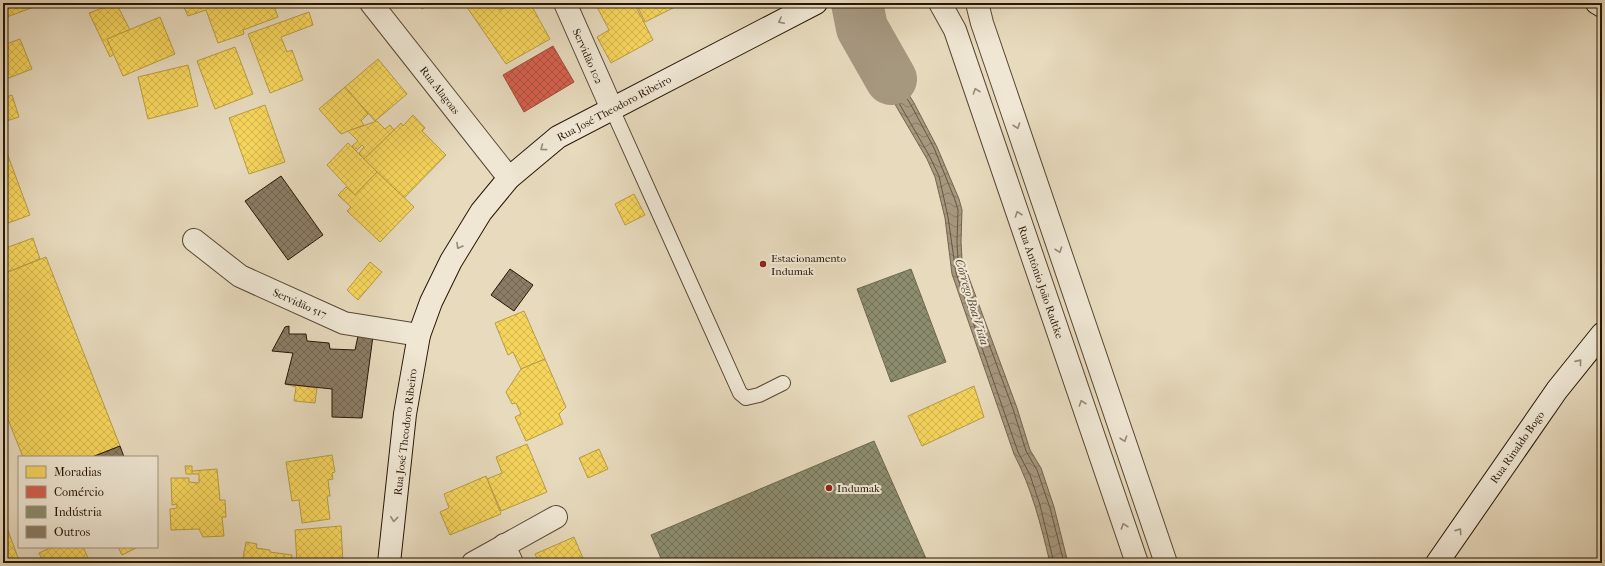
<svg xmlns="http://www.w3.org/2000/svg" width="1605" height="566" font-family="'IM FELL French Canon',serif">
<defs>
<pattern id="water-waves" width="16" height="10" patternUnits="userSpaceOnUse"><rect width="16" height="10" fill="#a6977f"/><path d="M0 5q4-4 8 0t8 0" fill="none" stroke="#877a66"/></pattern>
<pattern id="homes-cross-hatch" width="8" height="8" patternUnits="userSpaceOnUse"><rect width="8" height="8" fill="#f6d55c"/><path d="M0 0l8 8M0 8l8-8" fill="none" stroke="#d3b64e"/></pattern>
<pattern id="shops-cross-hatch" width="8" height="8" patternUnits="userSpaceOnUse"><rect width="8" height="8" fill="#d6604d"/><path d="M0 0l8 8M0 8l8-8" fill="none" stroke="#ae4e3e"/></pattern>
<pattern id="industry-cross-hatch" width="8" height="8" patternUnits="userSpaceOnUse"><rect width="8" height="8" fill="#8c8c6e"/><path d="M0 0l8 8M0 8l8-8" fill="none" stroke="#727158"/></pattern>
<pattern id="building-cross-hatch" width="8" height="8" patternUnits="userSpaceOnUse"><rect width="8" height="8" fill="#8b7c65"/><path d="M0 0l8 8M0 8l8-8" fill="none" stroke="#726551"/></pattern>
</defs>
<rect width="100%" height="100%" fill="#e7dabd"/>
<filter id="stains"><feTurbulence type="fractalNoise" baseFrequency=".005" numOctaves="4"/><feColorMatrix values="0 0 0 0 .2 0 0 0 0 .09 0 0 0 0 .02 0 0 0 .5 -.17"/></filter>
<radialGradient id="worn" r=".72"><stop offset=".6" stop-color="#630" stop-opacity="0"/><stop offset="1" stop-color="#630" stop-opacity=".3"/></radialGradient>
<path fill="url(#water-waves)" stroke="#74634f" d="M867 13 880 48 914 103 937 147 959 199 962 210 961 242 962 259 1017 408 1030 450 1041 468 1054 507 1068 563H1050C1041 525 1032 489 1014 454L952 274 945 218 935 177 927 159 865 53 851 20Z"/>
<g fill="url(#homes-cross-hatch)" stroke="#b89c42">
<polygon points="3,3 45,3 4,18"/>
<polygon points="116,3 130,30 107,39 114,54 110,57 89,13"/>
<polygon points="182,3 273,3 278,17 243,30 244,34 218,43 206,10 188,16"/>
<polygon points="418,3 431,3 422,9"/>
<polygon points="464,3 496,3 500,10 512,3 530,3 550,39 506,64"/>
<polygon points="600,3 634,3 653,40 611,63 597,37 609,30 596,5"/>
<polygon points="636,3 678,3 679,5 645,22"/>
<polygon points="309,12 313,25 281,37 287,52 292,50 303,80 270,93 248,34"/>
<polygon points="160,17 175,54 123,76 107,39"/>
<polygon points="20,39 32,69 6,79 3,71 3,45"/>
<polygon points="235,47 253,94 215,109 197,61"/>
<polygon points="378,59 407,94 375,121 345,87"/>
<polygon points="188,65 198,106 148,119 138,77"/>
<polygon points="345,87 368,114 361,121 364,125 341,134 319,109"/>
<polygon points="12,95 19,117 3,122 3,98"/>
<polygon points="265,105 285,162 249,174 229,118"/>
<polygon points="413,115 425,128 422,131 446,155 404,198 364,159 401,123 403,126"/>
<polygon points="377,121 385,129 390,125 394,130 364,159 359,153 364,147 362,145 356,151 352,146 358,141 348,131"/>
<polygon points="348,143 377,172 355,195 327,165"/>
<polygon points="4,145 30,215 3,225 3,146"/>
<polygon points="377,172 414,207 380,242 347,211 351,207 338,195 346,187 355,195"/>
<polygon points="634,194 645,215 625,225 615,204"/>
<polygon points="33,238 40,259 3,274 3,249"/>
<polygon points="46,257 120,446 92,457 23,457 3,407 3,274"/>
<polygon points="370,262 382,272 358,300 347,290"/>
<polygon points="524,311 545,359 521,369 513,352 508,355 495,323"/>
<polygon points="545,359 566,407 559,414 563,424 526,441 515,417 521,414 516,403 512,404 506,392 521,369"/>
<polygon points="285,384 317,388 315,403 294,401 296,387"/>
<polygon points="974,386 984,417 922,446 908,416"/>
<polygon points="527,444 547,492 501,511 487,479 502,473 496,457"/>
<polygon points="599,449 608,469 588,478 579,458"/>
<polygon points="332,455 335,472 332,473 333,479 328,480 330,496 327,496 330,519 302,523 299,500 292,501 286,462"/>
<polygon points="185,466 192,466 192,471 217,469 220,500 225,500 226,517 222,517 224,536 203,537 199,529 171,530 170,509 177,508 177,504 172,505 171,478 189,478 189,482 199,483 199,474 186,474"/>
<polygon points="486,476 501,514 450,535 440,512 449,508 444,494"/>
<polygon points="3,517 20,563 3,563"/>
<polygon points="341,526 343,563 297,563 295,530"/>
<polygon points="574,537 585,563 539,563 535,554"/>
<polygon points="246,542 257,544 256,548 270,550 270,552 292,555 291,563 242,563"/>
<polygon points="52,547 83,547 90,562 44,563 39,553"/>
<polygon points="118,547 138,547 122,555"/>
</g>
<polygon fill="url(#shops-cross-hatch)" stroke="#a24a38" points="553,46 574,82 524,112 503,75"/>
<g fill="url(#industry-cross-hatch)" stroke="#6e694f">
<polygon points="911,269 946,362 891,382 857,289"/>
<polygon points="874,441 928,563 663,563 651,535"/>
</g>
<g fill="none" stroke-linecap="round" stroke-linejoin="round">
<polyline stroke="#675642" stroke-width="1" points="1054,563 1040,505 1030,475 1018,452 956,273 948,217 939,176 930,157 869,51 857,23 863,19 865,20 876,50 911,105 934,148 955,200 958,210 957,242 958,260 1013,409 1026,451 1037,470 1050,508 1064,563"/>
<polyline stroke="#a6977f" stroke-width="52" points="857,3 862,28 891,79"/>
</g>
<g fill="url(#building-cross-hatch)" stroke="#281606">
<polygon points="281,176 323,235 288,260 245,201"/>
<polygon points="510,269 533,285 514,311 491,295"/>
<polygon points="289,326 289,334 306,334 307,341 329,343 330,349 355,350 358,336 373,336 362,418 332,417 332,389 285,384 293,353 272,351 285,327"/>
<polygon points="120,446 124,457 92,457"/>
</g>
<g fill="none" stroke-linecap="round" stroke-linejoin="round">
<g stroke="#584734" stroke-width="16">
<polyline id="service" points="612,109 740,393 746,398 759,395 783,383"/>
</g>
<g stroke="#584734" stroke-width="24">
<g id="minor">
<polyline points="371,3 509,178"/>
<polyline points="565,3 612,109"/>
<polyline points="194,240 240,276 344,323 419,335"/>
<polyline points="504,545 512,563"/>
<polyline points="473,563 556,517"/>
</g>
</g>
<g stroke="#584734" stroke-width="24">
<g id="tertiary">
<polyline points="940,3 955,30 1137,563"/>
<polyline points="977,3 982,23 1166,563"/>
</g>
</g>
<g stroke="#281606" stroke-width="24">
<g id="secondary">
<polyline points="1597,3 1602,6"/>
<polyline points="389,563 405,414 419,335 431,302 451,261 481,212 509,178 558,137 816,3"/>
<polyline points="1437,563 1557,390 1602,334"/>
</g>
</g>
<use href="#service" stroke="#efe7d4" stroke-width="14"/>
<use href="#minor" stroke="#efe7d4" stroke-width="22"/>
<use href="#tertiary" stroke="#efe7d4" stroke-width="22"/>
<use href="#secondary" stroke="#efe7d4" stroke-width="22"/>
</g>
<defs><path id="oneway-chevron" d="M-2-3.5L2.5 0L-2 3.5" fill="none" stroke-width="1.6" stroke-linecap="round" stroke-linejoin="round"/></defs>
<g stroke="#958977">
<use href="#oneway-chevron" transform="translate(781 21) rotate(153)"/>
<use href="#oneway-chevron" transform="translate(976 91) rotate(-109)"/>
<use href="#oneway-chevron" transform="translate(1017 126) rotate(71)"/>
<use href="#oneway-chevron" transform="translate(543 148) rotate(143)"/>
<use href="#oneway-chevron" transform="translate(1018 214) rotate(-109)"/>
<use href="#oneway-chevron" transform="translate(459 246) rotate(120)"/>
<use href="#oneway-chevron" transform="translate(1059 250) rotate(71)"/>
<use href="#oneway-chevron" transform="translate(1579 362) rotate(-51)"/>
<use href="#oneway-chevron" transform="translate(1082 403) rotate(-109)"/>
<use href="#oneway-chevron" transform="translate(1124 439) rotate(71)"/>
<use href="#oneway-chevron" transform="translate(394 519) rotate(96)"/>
<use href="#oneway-chevron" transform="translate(1124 526) rotate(-109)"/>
<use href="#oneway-chevron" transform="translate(1459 531) rotate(-55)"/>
</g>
<g fill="#8f2418" stroke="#efe7d4" stroke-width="1.5">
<circle cx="763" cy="264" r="4"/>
<circle cx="829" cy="488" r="4"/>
</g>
<g text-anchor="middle" stroke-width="4" stroke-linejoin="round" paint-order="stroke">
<g font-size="11" fill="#281606" stroke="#efe7d4">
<text transform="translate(588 56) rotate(66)" y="4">Servidão 102</text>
<text transform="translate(440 90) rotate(52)" y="4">Rua Alagoas</text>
<text transform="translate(614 108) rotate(-28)" y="4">Rua José Theodoro Ribeiro</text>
<text transform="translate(1041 282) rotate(71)" y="4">Rua Antônio João Radtke</text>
<text transform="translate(300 303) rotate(24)" y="4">Servidão 517</text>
<text transform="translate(405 432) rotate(-83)" y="4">Rua José Theodoro Ribeiro</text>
<text transform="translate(1517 447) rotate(-55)" y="4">Rua Rinaldo Bogo</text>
</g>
<g font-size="11" fill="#281606" stroke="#efe7d4" text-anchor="start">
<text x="771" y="262">Estacionamento<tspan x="771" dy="13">Indumak</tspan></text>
<text x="837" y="492">Indumak</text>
</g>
<g font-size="12" font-style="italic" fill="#5a4a36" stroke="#efe7d4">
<text transform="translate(972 302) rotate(73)" y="4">Córrego Boa Vista</text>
</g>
</g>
<rect width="1605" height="566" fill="none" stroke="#e7dabd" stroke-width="16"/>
<rect x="4" y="4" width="1597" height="558" fill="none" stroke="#281606" stroke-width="2"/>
<rect x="8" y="8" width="1589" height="550" fill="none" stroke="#281606"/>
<rect x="18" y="456" width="140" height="92" fill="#efe7d4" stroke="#9f9382"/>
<rect x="26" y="466" width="20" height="12" fill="#f6d55c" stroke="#9f9382"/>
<text x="54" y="476" font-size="12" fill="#281606">Moradias</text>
<rect x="26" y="486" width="20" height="12" fill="#d6604d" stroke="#9f9382"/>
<text x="54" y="496" font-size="12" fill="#281606">Comércio</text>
<rect x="26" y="506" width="20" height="12" fill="#8c8c6e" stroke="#9f9382"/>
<text x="54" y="516" font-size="12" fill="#281606">Indústria</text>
<rect x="26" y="526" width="20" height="12" fill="#8b7c65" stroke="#9f9382"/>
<text x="54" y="536" font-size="12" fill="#281606">Outros</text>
<rect width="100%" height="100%" filter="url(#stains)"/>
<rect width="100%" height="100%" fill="url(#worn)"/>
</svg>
